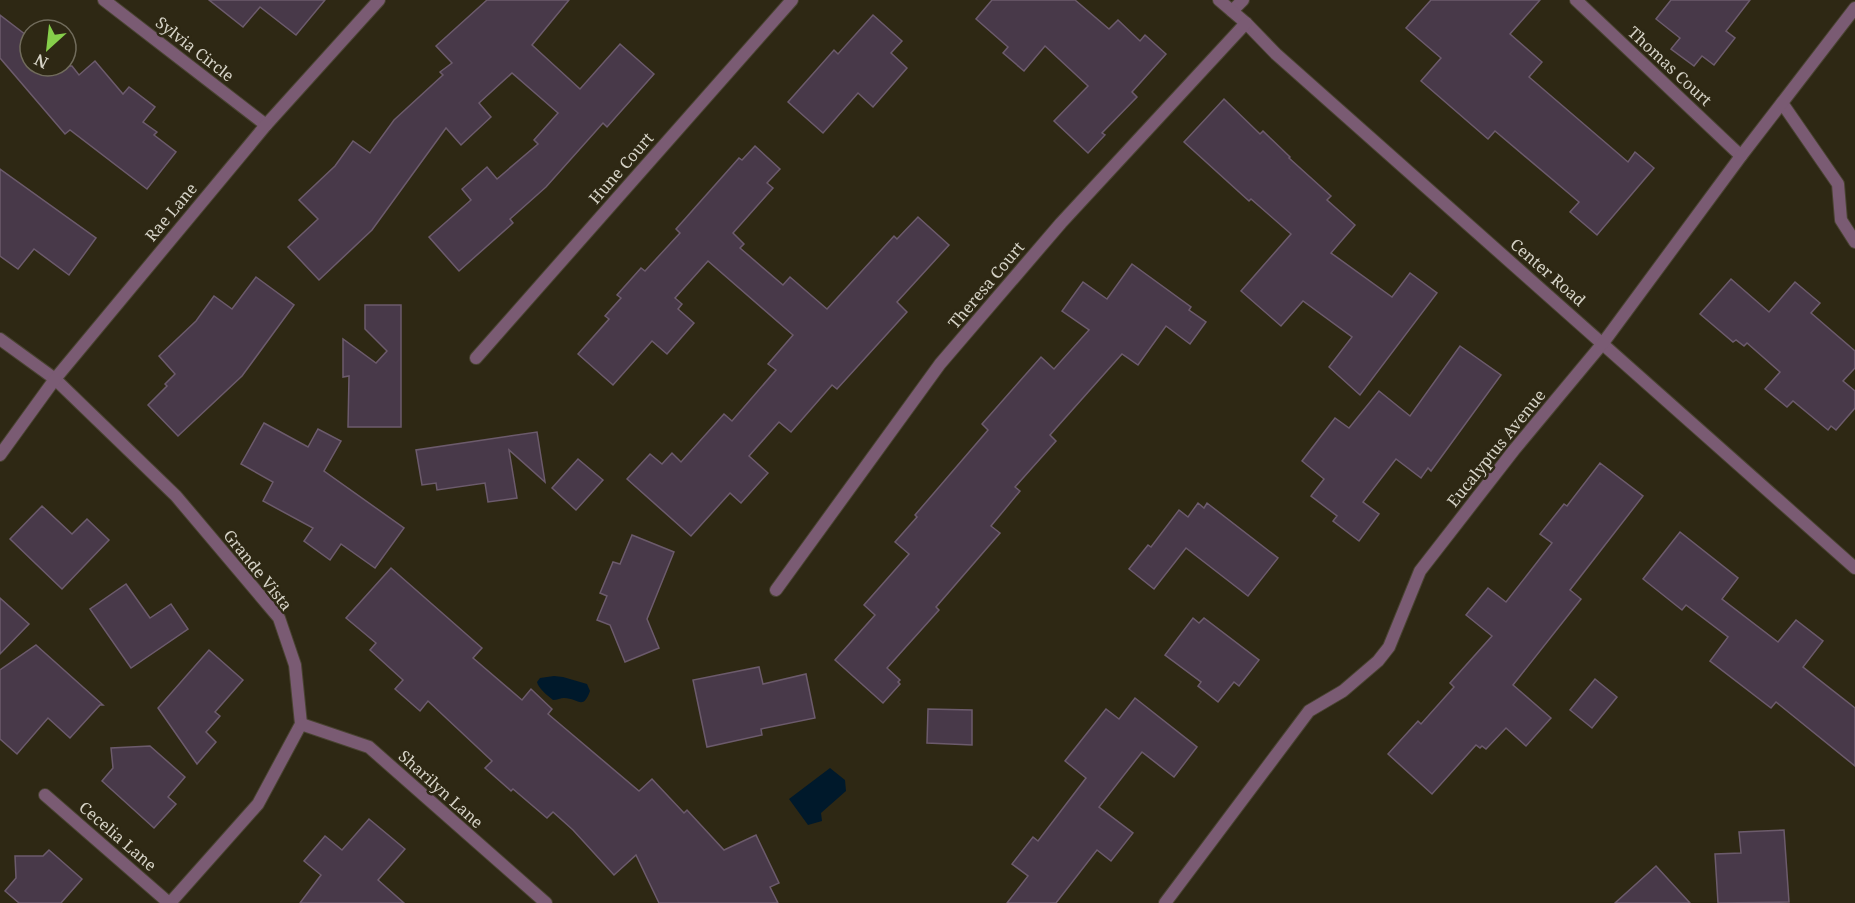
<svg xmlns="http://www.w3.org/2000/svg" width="1855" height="903" font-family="'Noto Serif',serif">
<rect width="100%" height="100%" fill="#2e2814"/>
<g fill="#00192b">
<path d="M554 676 563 677 587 684 590 691C583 711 578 698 564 698 561 698 557 700 553 700 548 696 538 688 537 682L540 678Z"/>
<polygon points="830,768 845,780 846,791 821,813 822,821 808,825 789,799"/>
</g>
<g fill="#483949" stroke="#6c5b6c" stroke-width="1.5">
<polygon points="209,0 325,0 296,35 260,7 243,27"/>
<polygon points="487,0 569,0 532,45 580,89 620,44 654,74 607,127 603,123 546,187 510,219 513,223 459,271 429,237 471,200 462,189 487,167 497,179 538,144 534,140 558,113 512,73 479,103 491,117 461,145 446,128 372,230 319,280 288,247 318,219 299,200 335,166 353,141 370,153 394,120 443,75 440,72 452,63 436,46"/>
<polygon points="992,0 1075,0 1109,29 1118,20 1140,41 1145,35 1166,54 1132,92 1137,97 1102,133 1105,135 1088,153 1054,121 1088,86 1045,46 1024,71 1003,53 1008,47 976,19"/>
<polygon points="1431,0 1540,0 1510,34 1542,62 1529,77 1628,162 1635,152 1654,168 1597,235 1570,212 1579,202 1495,131 1488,139 1421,81 1441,58 1406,28"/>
<polygon points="1671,0 1750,0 1726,31 1735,38 1714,65 1702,56 1694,66 1671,49 1680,38 1656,19"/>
<polygon points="0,15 30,38 30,66 72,66 79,75 95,61 123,94 129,87 155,107 143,122 157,132 154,135 176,152 147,189 70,130 65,134 0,58"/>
<polygon points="873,15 902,41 891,53 907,68 873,107 858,93 823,133 788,102 834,50 838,54"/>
<polygon points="1224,99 1260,134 1263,131 1290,157 1289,158 1331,196 1327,200 1355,225 1331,253 1392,297 1410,273 1437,293 1360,395 1329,367 1352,337 1303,301 1281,326 1241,291 1291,234 1251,199 1249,201 1184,142"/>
<polygon points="755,146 780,169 767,183 773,188 733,233 744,244 740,248 783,285 790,277 827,309 894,236 897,239 918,217 949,245 897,302 907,312 837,389 832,385 791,432 779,422 749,456 768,473 741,503 730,493 691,536 627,479 650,454 662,464 672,453 681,462 724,414 732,421 776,370 768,364 793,335 708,261 675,298 682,304 678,309 694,323 667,354 652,341 613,385 578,354 609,319 605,316 621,298 617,295 641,268 645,271 680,233 676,229 739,158 742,160"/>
<polygon points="0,169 96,238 69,275 34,249 18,269 0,256"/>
<polygon points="1132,264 1191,307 1189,310 1206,322 1190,344 1166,326 1138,365 1122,354 1050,435 1056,441 1015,487 1020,491 991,526 1000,533 936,607 939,610 887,668 900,680 898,682 900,684 883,703 835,660 875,615 864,605 909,554 895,542 917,517 915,515 988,430 982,424 1041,357 1054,369 1089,330 1062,311 1083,282 1107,299"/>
<polygon points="256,277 294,305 242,376 178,436 148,405 167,386 165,384 175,374 159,356 196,321 214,296 232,309"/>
<polygon points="1731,279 1769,312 1795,282 1820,303 1811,313 1855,351 1855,368 1843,381 1855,391 1855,408 1836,430 1831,426 1828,430 1793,401 1787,407 1765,389 1780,372 1747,343 1744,346 1736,340 1733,342 1700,314"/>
<polygon points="365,305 401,305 401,427 348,427 349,376 343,377 343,339 376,363 387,351 365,329"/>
<polygon points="1460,346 1501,375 1431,471 1428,468 1421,478 1396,459 1363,502 1379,514 1359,541 1333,521 1337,516 1311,496 1324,479 1302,461 1335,418 1349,428 1379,391 1410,416"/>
<polygon points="264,423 308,447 318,429 341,441 324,471 404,528 375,568 341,544 330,560 304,541 313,528 263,501 273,482 241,464"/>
<polygon points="537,432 545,482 509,450 517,498 488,502 485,483 437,490 436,483 422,485 416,450"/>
<polygon points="578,459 603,480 576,510 552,488"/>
<polygon points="1600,463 1643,496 1570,590 1581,599 1513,685 1551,718 1526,746 1506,728 1486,749 1482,746 1480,748 1476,745 1432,794 1388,754 1418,721 1421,724 1454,687 1450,683 1492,636 1466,615 1488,588 1506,602 1552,543 1540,534 1564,504 1567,506"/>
<polygon points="1198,503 1204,508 1207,503 1278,558 1248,596 1186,548 1154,589 1129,569 1148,545 1151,547 1179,510 1188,517"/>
<polygon points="42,506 72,534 87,519 109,540 62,589 10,539"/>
<polygon points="1680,532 1738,578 1722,599 1778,642 1796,620 1823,641 1803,667 1855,708 1855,766 1776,702 1771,708 1710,661 1728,637 1686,605 1682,610 1643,579"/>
<polygon points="632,535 674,552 647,619 659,648 625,662 610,625 597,620 607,596 600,593 613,562 620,564"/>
<polygon points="391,568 482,648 473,658 522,700 531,689 552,709 548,714 639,791 652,779 684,813 687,810 724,850 756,835 779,883 770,887 778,903 659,903 636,855 614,875 573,830 553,812 547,818 513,789 511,791 485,768 492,761 428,701 420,711 395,689 403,680 370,650 376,643 346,618"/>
<polygon points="126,584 150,618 171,604 188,629 131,668 90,609"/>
<polygon points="0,598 29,624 0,654"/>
<polygon points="1193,618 1199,623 1204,618 1259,660 1239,686 1234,682 1218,702 1198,686 1201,682 1165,655"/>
<polygon points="36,645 103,705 100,705 70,738 48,718 17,754 0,739 0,670"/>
<polygon points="209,650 243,680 215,712 220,716 206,732 216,742 197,764 158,708"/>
<polygon points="759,667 763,684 806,674 815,718 761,729 762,735 707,747 693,680"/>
<polygon points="1595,679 1617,697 1592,728 1570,710"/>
<polygon points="1135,698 1197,747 1174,777 1142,752 1099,807 1133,833 1111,861 1097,850 1056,903 1007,903 1028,876 1012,864 1033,837 1038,841 1086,778 1065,761 1106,709 1119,719"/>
<polygon points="928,709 972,710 972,745 927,743"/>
<polygon points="150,746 185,777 168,797 176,804 154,828 102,781 113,768 111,748"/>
<polygon points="369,819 405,849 378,880 404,903 300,903 321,875 304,861 325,836 342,850"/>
<polygon points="1784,830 1789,902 1718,903 1715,854 1741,853 1739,832"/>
<polygon points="49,850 82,879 61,903 19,903 5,891 16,878 15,856 43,856"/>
<polygon points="1656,866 1690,903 1615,903"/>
</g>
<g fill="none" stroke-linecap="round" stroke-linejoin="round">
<g stroke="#494331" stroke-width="14">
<g id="service">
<polyline points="1232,11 1243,0"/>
<polyline points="1782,103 1838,184 1841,220 1855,242"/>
</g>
</g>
<g stroke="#494331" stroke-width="14">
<g id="minor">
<polyline points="104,0 266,125"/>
<polyline points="1219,0 1246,23 1276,54 1855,568"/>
<polyline points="1576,0 1741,156"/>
<polyline points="0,339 55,379 176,496 279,618 295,665 301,724 258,804 170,903"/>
<polyline points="476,358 792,0"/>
<polyline points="0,455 55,379 266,125 379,0"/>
<polyline points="776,590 940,364 1061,223 1246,23"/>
<polyline points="301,724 369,747 546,903"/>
<polyline points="45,795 169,903"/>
<polyline points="1165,903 1309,711 1343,691 1378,661 1389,647 1420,571 1514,450 1603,343 1741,156 1855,8"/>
</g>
</g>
<use href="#service" stroke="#7a5b73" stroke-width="12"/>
<use href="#minor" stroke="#7a5b73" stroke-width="12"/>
</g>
<g text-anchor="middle" stroke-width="5" stroke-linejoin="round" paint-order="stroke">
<g font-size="16" fill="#d6d3c7" stroke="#2e2814">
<text transform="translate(195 49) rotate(38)" y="6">Sylvia Circle</text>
<text transform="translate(1670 66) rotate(43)" y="6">Thomas Court</text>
<text transform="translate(621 168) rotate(-49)" y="6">Hune Court</text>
<text transform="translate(171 212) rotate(-50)" y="6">Rae Lane</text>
<text transform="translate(1548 272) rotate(41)" y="6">Center Road</text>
<text transform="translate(986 285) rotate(-50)" y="6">Theresa Court</text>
<text transform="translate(1496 448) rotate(-51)" y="6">Eucalyptus Avenue</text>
<text transform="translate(258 570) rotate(51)" y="6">Grande Vista</text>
<text transform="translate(441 789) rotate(42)" y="6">Sharilyn Lane</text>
<text transform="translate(118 836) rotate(41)" y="6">Cecelia Lane</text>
</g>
</g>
<g transform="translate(48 48) rotate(207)"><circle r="28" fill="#2e2814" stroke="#716c5c" stroke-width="1.5"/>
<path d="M0-4.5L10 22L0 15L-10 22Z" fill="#86cf4b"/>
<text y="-9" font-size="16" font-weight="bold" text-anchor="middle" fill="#d6d3c7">N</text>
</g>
</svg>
